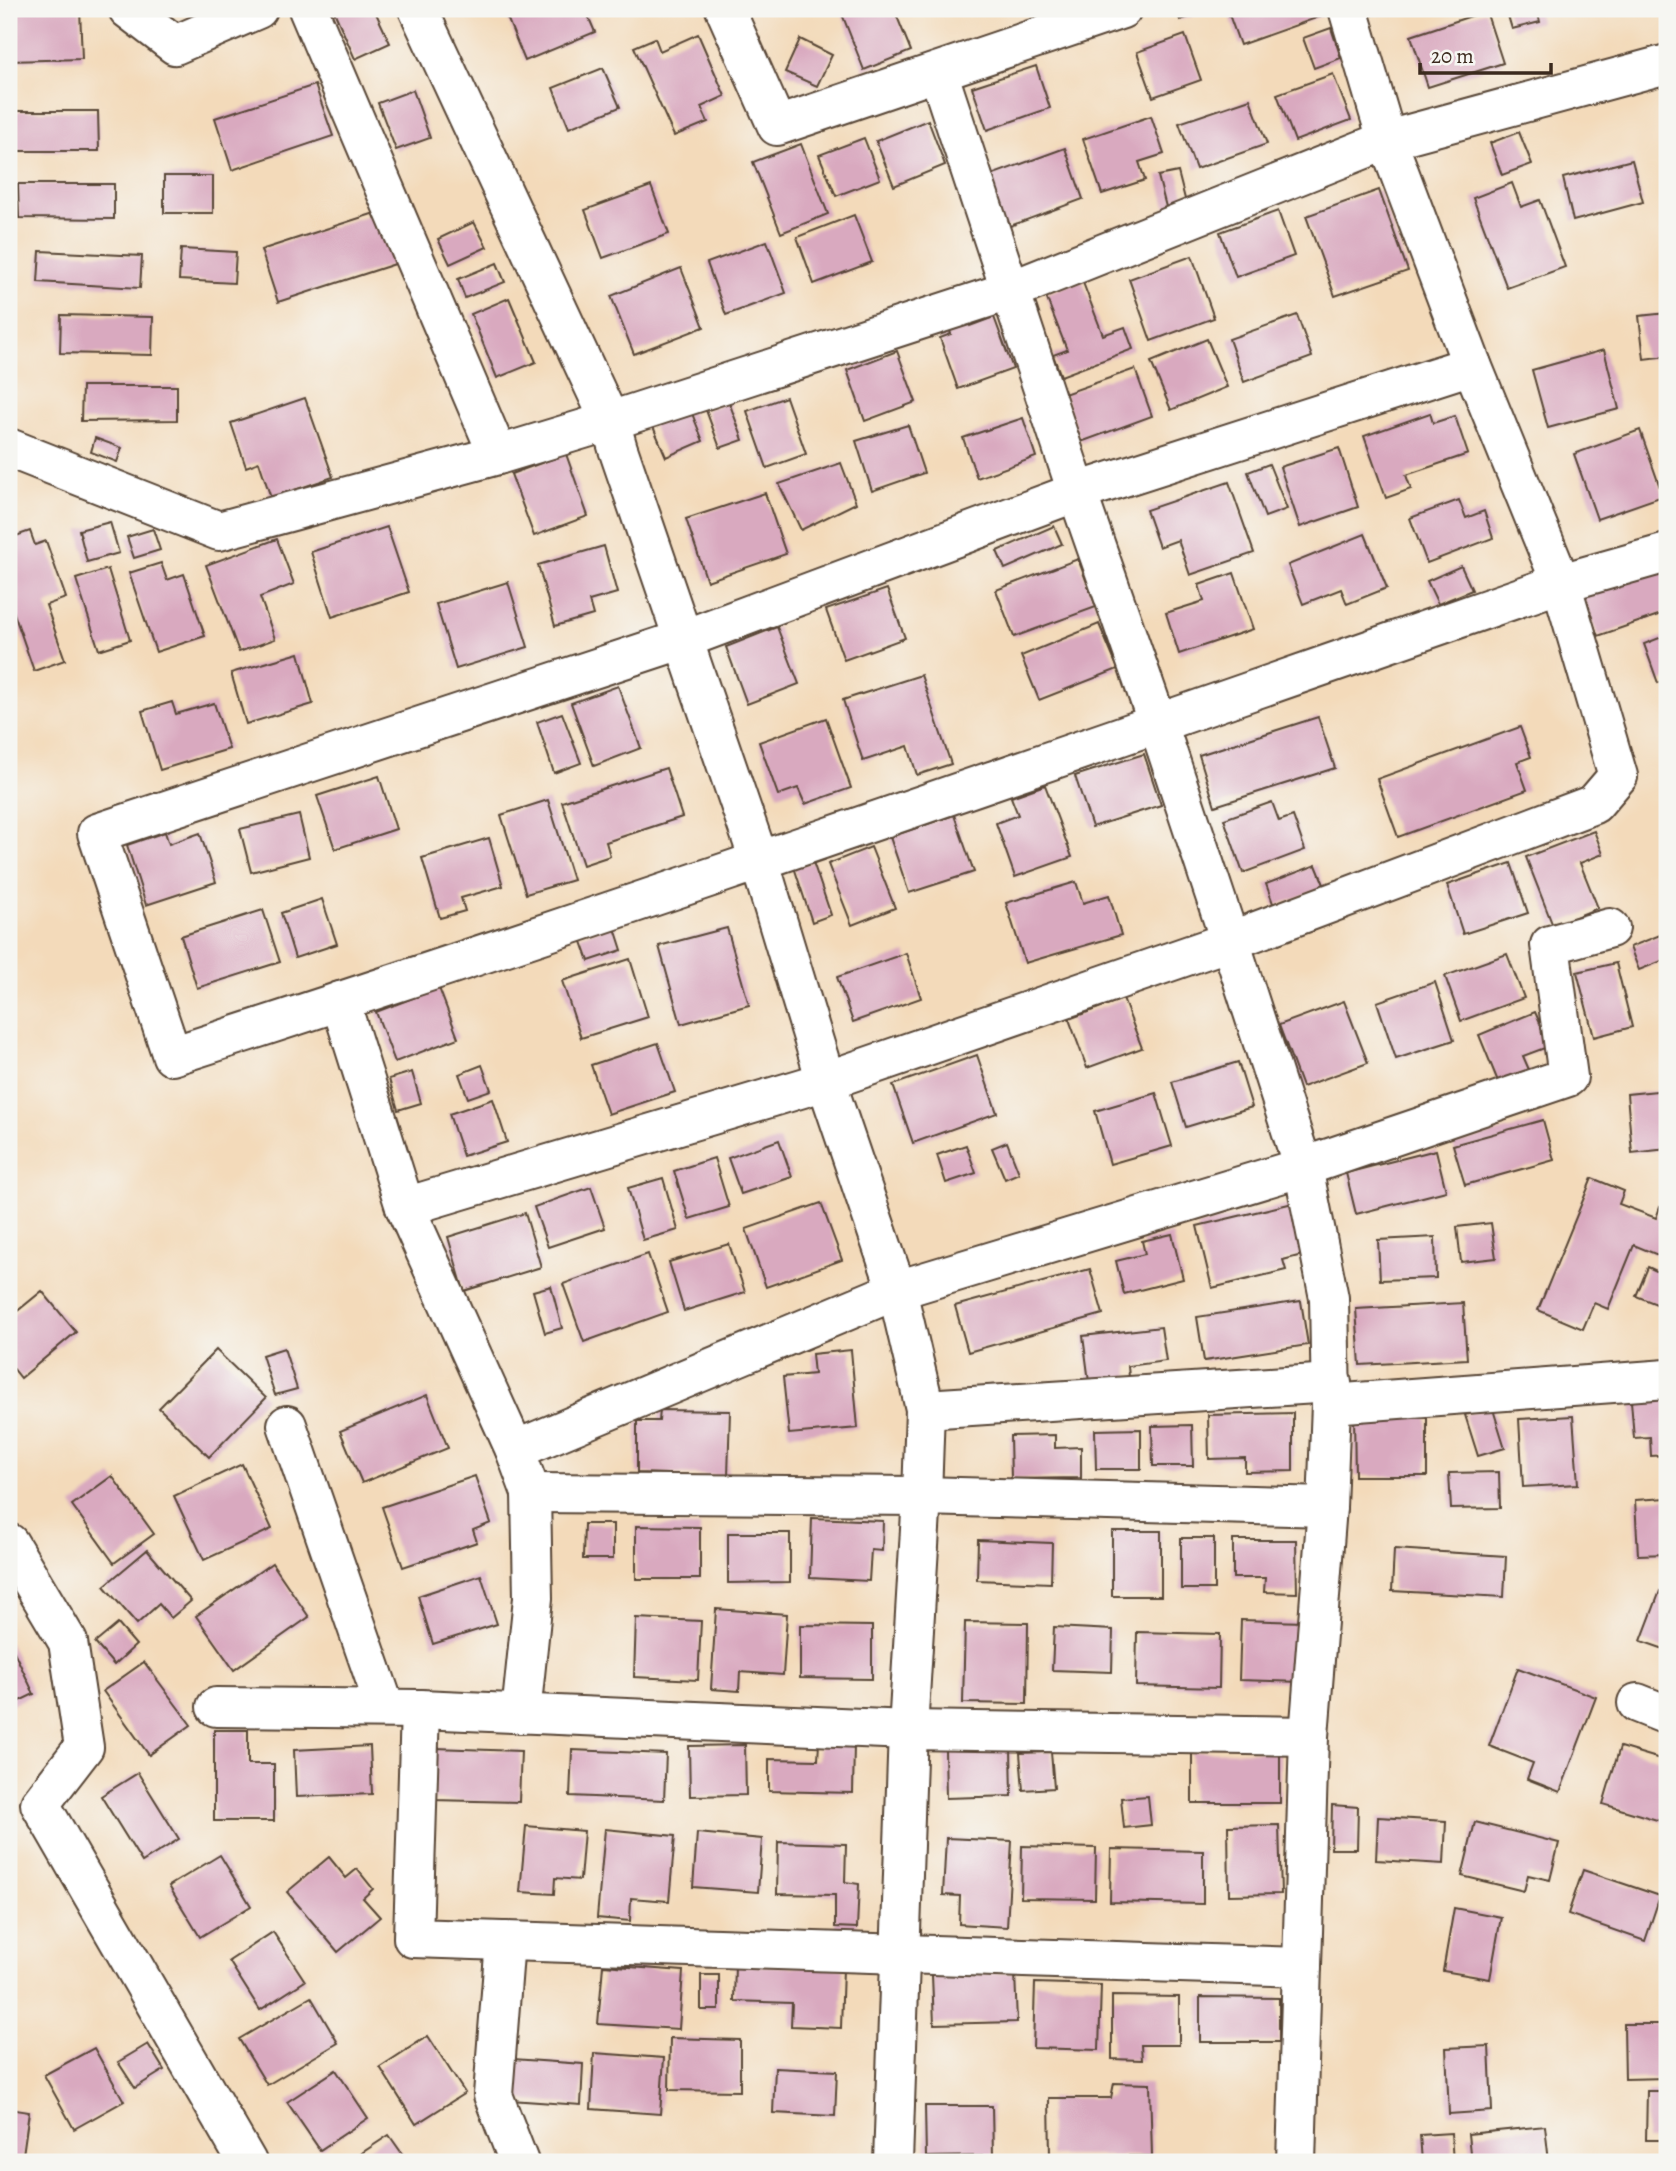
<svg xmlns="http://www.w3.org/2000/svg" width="1676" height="2171" font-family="Alegreya,serif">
<rect width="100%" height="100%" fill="#f6f6f2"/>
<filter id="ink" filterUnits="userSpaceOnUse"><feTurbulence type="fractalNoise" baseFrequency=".0143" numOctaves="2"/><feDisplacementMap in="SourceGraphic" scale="14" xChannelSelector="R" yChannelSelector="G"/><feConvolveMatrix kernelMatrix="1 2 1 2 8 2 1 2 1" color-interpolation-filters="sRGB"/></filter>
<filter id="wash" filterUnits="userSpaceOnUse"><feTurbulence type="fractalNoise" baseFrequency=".00686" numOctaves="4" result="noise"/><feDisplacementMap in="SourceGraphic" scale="28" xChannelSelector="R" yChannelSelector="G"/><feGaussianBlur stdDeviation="1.57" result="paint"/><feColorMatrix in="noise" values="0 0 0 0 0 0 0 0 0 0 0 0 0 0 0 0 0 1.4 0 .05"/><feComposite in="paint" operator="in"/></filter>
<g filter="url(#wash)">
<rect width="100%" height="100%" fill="#f3daba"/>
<g id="blocks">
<g fill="#d9a9bf">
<polygon points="9,9 80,9 82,59 9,61"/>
<polygon points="333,9 374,9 390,43 355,59"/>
<polygon points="520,9 585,9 595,32 525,61 506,15"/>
<polygon points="840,9 894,9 911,51 864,70"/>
<polygon points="1176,9 1209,9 1209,11 1180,20"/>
<polygon points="1227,9 1319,9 1322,16 1240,45"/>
<polygon points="1506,9 1537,9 1540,22 1512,29"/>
<polygon points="1486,11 1503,63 1428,87 1411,36"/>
<polygon points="1331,28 1341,58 1314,68 1303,38"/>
<polygon points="698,34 725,96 701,107 708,122 674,136 634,47 655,38 660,51"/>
<polygon points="1185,35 1201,80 1153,97 1137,52"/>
<polygon points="800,39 832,55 817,86 785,72"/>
<polygon points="1036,66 1050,108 987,130 972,87"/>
<polygon points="603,68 620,107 569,128 553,88"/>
<polygon points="1333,74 1351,120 1295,141 1277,94"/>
<polygon points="315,85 333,136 232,170 215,118"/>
<polygon points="413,90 430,138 396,150 378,103"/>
<polygon points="1250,99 1267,144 1196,169 1179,123"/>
<polygon points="9,111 98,111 99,151 9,151"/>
<polygon points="1151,116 1164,154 1139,162 1145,180 1102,194 1083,139"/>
<polygon points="928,120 945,165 894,186 876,141"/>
<polygon points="1519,132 1532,164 1502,175 1490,143"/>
<polygon points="864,138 880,179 836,196 819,155"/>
<polygon points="801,144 828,214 781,233 753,162"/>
<polygon points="1065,148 1083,199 1002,229 983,178"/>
<polygon points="1632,160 1643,202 1573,221 1563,178"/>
<polygon points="1178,172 1186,203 1166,207 1158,176"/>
<rect x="164" y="176" width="49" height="37"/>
<polygon points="1512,183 1521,207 1540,200 1565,267 1507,288 1473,198"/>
<polygon points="18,184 114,184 114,219 19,218"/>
<polygon points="651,186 669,234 603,258 585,210"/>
<polygon points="1379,190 1408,271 1335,296 1306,216"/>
<polygon points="1278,211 1294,256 1236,277 1220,232"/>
<polygon points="378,212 395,264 278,302 261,250"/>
<polygon points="854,215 872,262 814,284 797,237"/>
<polygon points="474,222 487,247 450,264 438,239"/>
<polygon points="767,241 786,293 726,315 707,263"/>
<polygon points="181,249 236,252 234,283 179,280"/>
<polygon points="40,251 142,256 140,288 38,282"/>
<polygon points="1192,256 1214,318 1151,341 1129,279"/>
<polygon points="497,263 505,282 465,298 458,279"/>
<polygon points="681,268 704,327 634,354 611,296"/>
<polygon points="1082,280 1103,335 1125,327 1133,349 1061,376 1053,355 1067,350 1045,294"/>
<polygon points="509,298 536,362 497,378 471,314"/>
<polygon points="1667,313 1667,356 1644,359 1639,316"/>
<polygon points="61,315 153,317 152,355 60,353"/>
<polygon points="1297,315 1312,357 1244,382 1229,339"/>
<polygon points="994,317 1013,369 958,389 940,338 951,334 948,325 967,318 970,326"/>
<polygon points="1207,339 1227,387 1171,410 1151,362"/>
<polygon points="1604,350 1619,409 1548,428 1532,370"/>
<polygon points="897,351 916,402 865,421 847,370"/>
<polygon points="1135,369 1152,416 1081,442 1064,394"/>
<polygon points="82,386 177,386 177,420 81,421"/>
<polygon points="786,397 806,454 767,468 747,411"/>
<polygon points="305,398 333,477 271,498 259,462 246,467 231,423"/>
<polygon points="729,402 743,440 720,448 706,410"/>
<polygon points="689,406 703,441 666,457 651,422"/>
<polygon points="1430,413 1433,423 1455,416 1468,454 1406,475 1411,489 1386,498 1364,436"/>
<polygon points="1023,418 1036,457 977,478 963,438"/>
<polygon points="908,425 924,473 872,491 856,441"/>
<polygon points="1640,430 1663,496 1597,519 1574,454"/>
<polygon points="95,438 122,448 117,462 91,452"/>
<polygon points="1339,448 1358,507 1300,527 1280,467"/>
<polygon points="566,454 588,516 534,536 511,474"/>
<polygon points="841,463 856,503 801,530 779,484"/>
<polygon points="1269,464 1287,509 1265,517 1248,472"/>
<polygon points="1229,482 1254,553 1190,575 1178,540 1159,547 1146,510"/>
<polygon points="765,493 786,554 707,581 686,519"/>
<polygon points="1459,500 1466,518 1484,511 1493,538 1427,563 1410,518"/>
<polygon points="110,522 119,553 87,562 79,530"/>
<polygon points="12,524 16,536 30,531 35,545 46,541 66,598 46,605 65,660 34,671 9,599 9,525"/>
<polygon points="1054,526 1062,544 1005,569 997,551"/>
<polygon points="387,527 409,592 332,617 311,552"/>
<polygon points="153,529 160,550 134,558 127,537"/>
<polygon points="1365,534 1387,588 1347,604 1341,589 1303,604 1288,565"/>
<polygon points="277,539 294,584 260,597 275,639 239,652 206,565"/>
<polygon points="604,546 617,593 589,601 593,615 555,626 538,565"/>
<polygon points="1078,559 1096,607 1014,637 996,590"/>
<polygon points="161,563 167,580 184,574 205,636 156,652 129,573"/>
<polygon points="1461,566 1472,590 1438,604 1427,581"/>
<polygon points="1666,568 1667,612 1598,636 1583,597"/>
<polygon points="108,569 130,640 99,650 76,579"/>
<polygon points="1234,573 1253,629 1179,654 1166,613 1204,601 1199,585"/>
<polygon points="508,582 528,647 456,669 436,604"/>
<polygon points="887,589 905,638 844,660 826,610"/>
<polygon points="1099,624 1118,669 1039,700 1021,656"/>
<polygon points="777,627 799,684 747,704 726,647"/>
<polygon points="1667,635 1667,680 1658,683 1644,644"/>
<polygon points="299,653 313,704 246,724 231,673"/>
<polygon points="921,675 951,764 917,775 908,746 863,761 843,700"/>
<polygon points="618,686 641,748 594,766 571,703"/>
<polygon points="172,702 176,714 214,703 229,749 160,770 142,711"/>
<polygon points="562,713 581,763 554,773 537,722"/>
<polygon points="1318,717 1335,768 1215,806 1199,755"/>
<polygon points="826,718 851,788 805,804 798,788 778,795 759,742"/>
<polygon points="1520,727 1531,757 1517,762 1527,790 1398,837 1377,779"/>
<polygon points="1144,754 1161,805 1092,827 1075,776"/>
<polygon points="666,768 682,817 606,842 610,856 583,865 562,802"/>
<polygon points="379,776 396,829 335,849 317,796"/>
<polygon points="1045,785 1072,857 1015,877 996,823 1018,815 1011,797"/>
<polygon points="548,800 573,880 526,894 501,815"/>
<polygon points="1272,802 1279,821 1293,816 1305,850 1243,873 1224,819"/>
<polygon points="299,815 309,857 251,872 240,829"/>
<polygon points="954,815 974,872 909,893 890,837"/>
<polygon points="1594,831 1603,854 1580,863 1598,908 1553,926 1526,857"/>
<polygon points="165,832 169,844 200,833 216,882 146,905 127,845"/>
<polygon points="489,838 503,886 461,898 465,911 440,918 422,858"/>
<polygon points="871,847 895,908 852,925 828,864"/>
<polygon points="813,862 831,915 812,922 794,867"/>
<polygon points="1511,863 1528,913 1463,934 1447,885"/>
<polygon points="1316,865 1325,887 1274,906 1266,884"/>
<polygon points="1076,882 1083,903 1109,895 1121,935 1025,963 1006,903"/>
<polygon points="322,899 337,944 295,958 281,913"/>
<polygon points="263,910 280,962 197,988 181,936"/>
<polygon points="614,925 622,950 589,961 580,936"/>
<polygon points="727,928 749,1005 681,1024 659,946"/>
<polygon points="1660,935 1667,959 1639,970 1630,947"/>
<polygon points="906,953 921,998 853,1022 837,977"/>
<polygon points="1507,954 1524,998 1461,1021 1445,976"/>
<polygon points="630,959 648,1017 581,1038 562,981"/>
<polygon points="1616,963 1632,1027 1594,1037 1577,972"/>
<polygon points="1435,982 1454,1040 1396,1059 1377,1002"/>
<polygon points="439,988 458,1038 395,1062 376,1012"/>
<polygon points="1123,999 1142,1048 1087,1068 1069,1019"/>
<polygon points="1344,1001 1368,1063 1302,1087 1279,1025"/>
<polygon points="1535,1012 1550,1046 1523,1056 1530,1072 1499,1084 1479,1035"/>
<polygon points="658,1043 675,1092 608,1114 591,1065"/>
<polygon points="977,1055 997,1113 913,1143 893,1085"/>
<polygon points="1238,1062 1252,1107 1186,1127 1172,1082"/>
<polygon points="482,1065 491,1090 468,1098 459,1074"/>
<polygon points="412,1072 421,1103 398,1110 389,1079"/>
<polygon points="1667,1090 1667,1149 1632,1153 1627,1094"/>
<polygon points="1156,1093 1172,1146 1110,1164 1095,1111"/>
<polygon points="493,1099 507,1142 463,1156 449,1114"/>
<polygon points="1543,1120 1554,1160 1465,1185 1453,1145"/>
<polygon points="779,1140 792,1177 741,1194 728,1158"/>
<polygon points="1007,1142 1019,1173 1005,1179 992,1148"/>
<polygon points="966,1145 976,1173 946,1183 937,1155"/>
<polygon points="1436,1150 1446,1191 1356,1214 1346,1173"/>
<polygon points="714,1158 729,1207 689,1219 674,1171"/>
<polygon points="663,1178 678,1230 643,1240 628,1188"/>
<polygon points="1592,1178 1624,1191 1619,1204 1656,1218 1660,1207 1667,1210 1667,1254 1665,1258 1634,1245 1608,1309 1594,1303 1583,1329 1538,1310"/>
<polygon points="591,1187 605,1228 548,1247 534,1207"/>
<polygon points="821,1203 842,1260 766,1287 746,1229"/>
<polygon points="1293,1203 1306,1254 1283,1260 1286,1270 1212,1288 1197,1226"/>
<polygon points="525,1213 541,1267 464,1291 448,1237"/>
<polygon points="1491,1223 1496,1258 1461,1262 1457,1227"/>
<polygon points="1172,1234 1183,1279 1124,1294 1116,1261 1145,1254 1142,1241"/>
<polygon points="1435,1237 1436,1278 1380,1280 1378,1240"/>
<polygon points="729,1244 745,1292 684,1311 669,1262"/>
<polygon points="648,1254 668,1312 584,1342 563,1284"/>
<polygon points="1648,1267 1667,1276 1667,1286 1659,1305 1636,1296"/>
<polygon points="1090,1269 1103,1314 968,1352 955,1306"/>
<polygon points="551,1286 562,1328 545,1333 533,1291"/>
<polygon points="42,1291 76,1332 21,1378 9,1363 9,1318"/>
<polygon points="1301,1301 1308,1345 1204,1361 1197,1317"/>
<polygon points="1463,1303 1467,1359 1360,1365 1356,1309"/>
<polygon points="1161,1327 1166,1361 1128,1366 1129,1377 1089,1382 1083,1336"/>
<polygon points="284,1348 297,1389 275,1395 262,1355"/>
<polygon points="216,1350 266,1398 209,1457 159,1408"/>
<polygon points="851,1350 858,1428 789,1434 783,1377 814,1374 812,1354"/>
<polygon points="427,1395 448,1448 362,1483 340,1431"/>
<polygon points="1667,1398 1667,1455 1651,1456 1650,1437 1634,1438 1631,1401"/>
<polygon points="1492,1406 1505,1448 1478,1456 1465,1415"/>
<polygon points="660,1410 730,1411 728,1476 637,1473 637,1421 659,1421"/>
<polygon points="1293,1413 1293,1471 1245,1472 1245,1458 1209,1459 1208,1415"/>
<polygon points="1354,1414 1427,1414 1427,1476 1355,1476"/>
<polygon points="1573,1416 1578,1484 1523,1487 1519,1419"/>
<polygon points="1192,1425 1193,1466 1153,1466 1152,1426"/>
<polygon points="1141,1429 1141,1469 1096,1469 1095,1430"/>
<polygon points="1055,1435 1055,1448 1081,1447 1081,1478 1011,1479 1010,1436"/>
<polygon points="242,1464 272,1529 204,1560 174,1496"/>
<polygon points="1499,1472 1500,1508 1451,1509 1449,1473"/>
<polygon points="112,1476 154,1534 114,1563 72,1505"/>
<polygon points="475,1476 491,1523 473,1530 477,1542 403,1567 382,1507"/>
<polygon points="1667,1498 1667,1554 1638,1555 1635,1500"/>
<polygon points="812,1518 883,1521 882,1551 871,1550 869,1581 810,1578"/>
<polygon points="584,1524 613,1524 613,1559 583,1559"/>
<polygon points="636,1526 700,1527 700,1579 636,1579"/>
<rect x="1112" y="1531" width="49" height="65"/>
<polygon points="728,1533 790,1533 790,1582 728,1583"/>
<rect x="1181" y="1538" width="33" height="51"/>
<polygon points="978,1540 1052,1543 1051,1583 977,1580"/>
<polygon points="1233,1540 1296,1540 1297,1593 1264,1592 1265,1578 1233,1578"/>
<polygon points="1394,1549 1506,1556 1504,1597 1392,1591"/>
<polygon points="147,1550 191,1601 171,1618 159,1604 137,1624 104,1586"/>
<polygon points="272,1563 309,1617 234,1670 196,1616"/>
<polygon points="481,1575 497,1624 433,1644 418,1596"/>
<polygon points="1660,1591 1667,1594 1667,1650 1641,1641"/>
<polygon points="716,1609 787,1614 783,1675 740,1672 739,1691 711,1689"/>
<polygon points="636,1618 701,1621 698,1680 634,1677"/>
<polygon points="1241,1620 1304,1622 1302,1682 1239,1680"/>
<polygon points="965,1622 1028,1623 1027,1704 963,1703"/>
<polygon points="118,1624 136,1645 114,1665 95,1643"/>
<polygon points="800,1625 872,1626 872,1679 800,1678"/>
<polygon points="1054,1627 1113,1630 1112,1672 1052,1670"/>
<polygon points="1137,1632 1220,1634 1219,1688 1136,1686"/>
<polygon points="9,1641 34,1694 9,1706"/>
<polygon points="144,1662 191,1725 149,1755 103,1691"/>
<polygon points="1518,1668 1596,1697 1560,1792 1527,1779 1533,1763 1489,1746"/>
<polygon points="214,1730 248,1730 248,1764 274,1764 274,1821 214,1821"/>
<polygon points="819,1743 854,1744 853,1793 769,1791 769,1759 818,1760"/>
<polygon points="745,1745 746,1795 690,1796 689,1746"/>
<polygon points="370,1746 372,1794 296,1797 294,1750"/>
<polygon points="1620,1747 1667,1761 1667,1823 1603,1804"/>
<polygon points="435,1748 521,1751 519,1802 433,1800"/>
<polygon points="1011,1748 1012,1796 946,1798 945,1749"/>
<polygon points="572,1750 666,1754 664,1800 570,1796"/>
<polygon points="1280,1751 1280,1803 1192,1803 1192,1752"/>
<polygon points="1051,1752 1054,1788 1023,1790 1020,1753"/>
<polygon points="138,1773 179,1839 142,1862 101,1796"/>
<polygon points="1148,1796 1151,1825 1124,1828 1121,1798"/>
<polygon points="1332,1805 1358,1807 1357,1849 1331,1849"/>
<polygon points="1378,1817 1446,1821 1444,1864 1376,1860"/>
<polygon points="1475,1822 1559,1843 1550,1880 1528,1875 1524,1891 1462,1876"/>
<polygon points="1279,1825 1281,1894 1229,1895 1228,1826"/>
<polygon points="526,1826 584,1831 580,1880 555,1878 554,1894 520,1892"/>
<polygon points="605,1829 675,1836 669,1901 631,1898 630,1921 597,1918"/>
<polygon points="697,1833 762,1839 758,1892 693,1887"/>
<polygon points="946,1838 1012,1841 1007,1927 959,1924 960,1896 943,1895"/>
<polygon points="778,1842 846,1844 845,1882 859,1884 857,1928 835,1927 835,1895 777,1894"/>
<polygon points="1022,1846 1096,1848 1095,1899 1021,1898"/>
<polygon points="1111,1849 1203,1851 1203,1904 1110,1902"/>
<polygon points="220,1855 251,1906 200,1937 169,1886"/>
<polygon points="329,1857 346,1878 357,1869 373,1889 363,1898 380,1917 338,1952 287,1892"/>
<polygon points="1583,1870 1660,1896 1645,1941 1568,1914"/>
<polygon points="1454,1908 1501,1917 1490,1979 1443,1971"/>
<polygon points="273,1932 305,1981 260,2010 229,1961"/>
<polygon points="603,1965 683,1971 679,2029 598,2024"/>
<polygon points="735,1965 843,1968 841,2028 791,2026 792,2003 734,2001"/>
<polygon points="1015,1973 1017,2022 934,2024 932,1975"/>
<rect x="701" y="1975" width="18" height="35"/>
<polygon points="1035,1983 1101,1985 1099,2050 1033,2048"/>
<polygon points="1112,1996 1179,1997 1179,2045 1141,2045 1142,2060 1112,2059"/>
<polygon points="311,1997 338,2043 267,2085 239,2039"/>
<polygon points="1200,1997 1279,1998 1279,2042 1200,2042"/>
<polygon points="1624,2024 1667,2024 1667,2078 1625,2079"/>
<polygon points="428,2036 465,2093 416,2124 380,2067"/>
<polygon points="670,2038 740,2040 740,2091 669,2090"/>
<polygon points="148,2044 164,2070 135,2088 118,2062"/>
<polygon points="1489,2046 1492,2111 1449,2114 1446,2048"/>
<polygon points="94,2048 124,2101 74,2129 44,2075"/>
<polygon points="594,2053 664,2058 660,2114 591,2109"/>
<polygon points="513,2059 583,2064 581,2105 511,2100"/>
<polygon points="775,2068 837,2071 835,2116 773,2113"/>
<polygon points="336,2070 368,2118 320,2150 287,2102"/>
<polygon points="1114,2083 1150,2084 1152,2156 1050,2156 1049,2098 1111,2098"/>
<polygon points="1647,2091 1667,2091 1667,2140 1646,2140"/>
<polygon points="925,2106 992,2106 993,2156 926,2157"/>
<polygon points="9,2109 29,2112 22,2162 9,2162"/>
<polygon points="1545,2126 1549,2162 1471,2162 1468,2134"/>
<polygon points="1451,2133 1453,2162 1422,2162 1420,2135"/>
<polygon points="389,2135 408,2162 348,2162"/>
</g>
</g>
</g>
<g filter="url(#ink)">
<use href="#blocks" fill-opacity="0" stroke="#574435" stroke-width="2"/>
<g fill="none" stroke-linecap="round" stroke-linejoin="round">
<g stroke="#574435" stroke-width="42">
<g id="minor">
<polyline points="128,9 175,45 258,9"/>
<polyline points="308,9 498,455"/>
<polyline points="418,9 610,421 618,449 759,860 826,1081 897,1290 925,1409 922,1496 908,1730 893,2162"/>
<polyline points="725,9 777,126 1122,9"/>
<polyline points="938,72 1077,492 1158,724 1230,941 1303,1167 1329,1298 1331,1404"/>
<path d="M1472 365 1077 492 684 639 97 833 172 1056C637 906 1099 744 1561 583L1667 553"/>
<polyline points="9,448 219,531 498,455 610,421 1009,291 1387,140 1667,64"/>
<polyline points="340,1001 405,1207 826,1081 1230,941 1594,804 1618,776 1561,583 1472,365 1387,140 1348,9"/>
<polyline points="405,1207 515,1450"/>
<polyline points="925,1409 1332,1383"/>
<polyline points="287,1425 385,1708"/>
<polyline points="531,1493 922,1496 1327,1507 1331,1404 1667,1379"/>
<polyline points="9,1543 68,1642 84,1747 40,1804 247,2162"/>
<polyline points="1637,1703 1667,1715"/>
<polyline points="216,1707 420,1709 908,1730 1309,1736"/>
<polyline points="420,1709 413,1938 1302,1967"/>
<polyline points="521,1714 533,1598 531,1493 515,1450 897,1290 1303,1167 1568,1077 1550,945 1610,928"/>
<polyline points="505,1941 493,2095 519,2162"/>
<polyline points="1296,2162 1309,1736 1327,1507"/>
</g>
</g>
<use href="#minor" stroke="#fff" stroke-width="38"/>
</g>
</g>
<rect width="1676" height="2171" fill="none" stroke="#f6f6f2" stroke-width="35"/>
<path d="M1420 63v10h131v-10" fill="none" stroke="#3b2a1e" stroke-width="3.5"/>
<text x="1431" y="63" font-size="21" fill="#3b2a1e" stroke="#f6f6f2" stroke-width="5" paint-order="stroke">20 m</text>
</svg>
